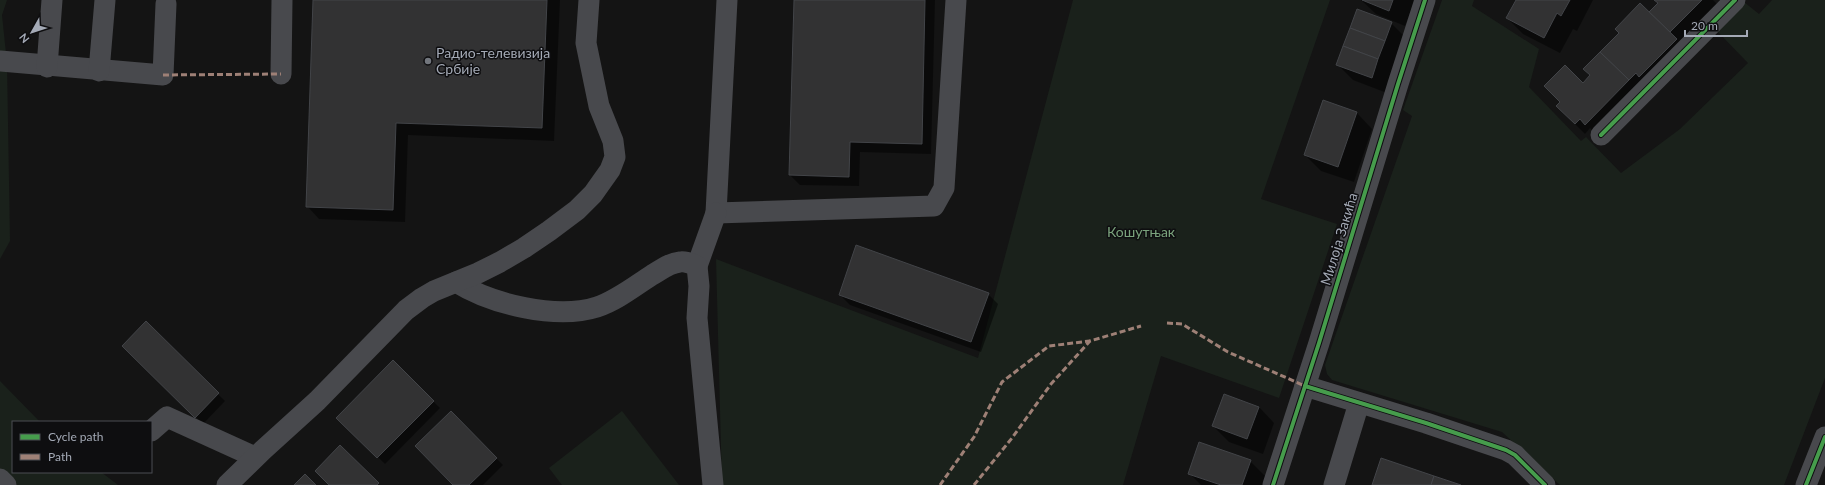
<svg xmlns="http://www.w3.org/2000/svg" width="1825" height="485" font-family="Lato,sans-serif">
<rect width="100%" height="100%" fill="#141414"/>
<g fill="#1a211b">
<polygon points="0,0 7,0 2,15 7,63 10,241 0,259"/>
<polygon points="1073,0 1330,0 1261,199 1337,224 1279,398 1161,356 1123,485 722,485 716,259 978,358"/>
<polygon points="1442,0 1474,0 1472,6 1539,49 1529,87 1581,141 1586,137 1621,173 1680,129 1748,63 1716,30 1744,2 1759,14 1772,0 1825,0 1825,378 1784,485 1560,485 1502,432 1332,380 1327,374 1325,365 1412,116 1403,110"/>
<polygon points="0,381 40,422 13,422 13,472 101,472 118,485 0,485"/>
<polygon points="622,411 679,485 562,485 549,468"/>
</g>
<g fill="#0007">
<polygon points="314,0 560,0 554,141 408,135 405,222 319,219 307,206"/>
<polygon points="795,0 935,0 931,154 860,152 859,186 800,185 790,175"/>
<polygon points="1361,0 1415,0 1405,26 1376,14"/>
<polygon points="1517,0 1593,0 1577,31 1573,29 1560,53 1523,34 1507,18"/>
<polygon points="1656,0 1713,0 1717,4 1596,134 1590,128 1585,134 1557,106 1583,85 1659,3"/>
<polygon points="1391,23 1407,39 1387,93 1353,80 1337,64"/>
<polygon points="1357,113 1372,129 1354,182 1321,171 1305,155"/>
<polygon points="988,294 998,304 981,352 850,305 840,295"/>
<polygon points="146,323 225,401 203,424 124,346"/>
<polygon points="393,362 440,408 385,464 338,418"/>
<polygon points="1259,407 1274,423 1263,454 1229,442 1213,426"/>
<polygon points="451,413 503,465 483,485 454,485"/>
<polygon points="1250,461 1266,477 1264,485 1201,485 1189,473"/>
</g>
<g fill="#323233" stroke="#424448">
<polygon points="313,0 547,0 542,128 396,123 393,210 306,207"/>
<polygon points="794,0 925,0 922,144 850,142 849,177 789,175"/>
<polygon points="1362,0 1393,0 1389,11"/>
<polygon points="1516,0 1570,0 1561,16 1557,13 1544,38 1506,18"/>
<polygon points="1654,0 1702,0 1670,32 1649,12 1658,3"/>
<polygon points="1640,3 1677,39 1639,77 1636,73 1629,80 1600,52 1619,33 1615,29"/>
<polygon points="1357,9 1392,22 1385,41 1350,28"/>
<polygon points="1350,28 1385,41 1378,59 1343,46"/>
<polygon points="1343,46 1378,59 1372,78 1336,65"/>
<polygon points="1600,52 1629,80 1585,125 1580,119 1575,124 1556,106 1560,102 1544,86 1565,65 1583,83 1590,75 1583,69"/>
<polygon points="1323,100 1357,112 1338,167 1304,155"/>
<polygon points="856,245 989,293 971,342 839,295"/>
<polygon points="146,321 219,393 195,418 122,346"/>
<polygon points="393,360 434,401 377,458 336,418"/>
<polygon points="1224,394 1259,407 1247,439 1212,426"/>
<polygon points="451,411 497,458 469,485 453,485 415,446"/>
<polygon points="1199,442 1251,460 1242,485 1221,485 1188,474"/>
<polygon points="340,445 379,483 377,485 329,485 315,471"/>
<polygon points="1381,458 1434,476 1431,485 1372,485"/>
<polygon points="305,474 316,485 294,485"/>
<polygon points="1434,476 1461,485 1431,485"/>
</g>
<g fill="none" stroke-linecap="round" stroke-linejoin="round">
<g stroke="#48494d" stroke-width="21">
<polyline points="727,0 716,213 934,206 944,188 956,0"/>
<polyline points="0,61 163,75 166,4"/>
<polyline points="47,67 52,0"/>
<polyline points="99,71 105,0"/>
<polyline points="281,74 282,0"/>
<polyline points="1601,135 1735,0"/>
<polyline points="697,266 716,213"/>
<path d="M456 282C491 304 556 320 597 307 616 301 635 286 652 275 661 270 669 263 680 262 686 261 692 264 697 266L699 286 697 318 713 485"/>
<polyline points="1305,386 1426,423 1506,450 1515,455 1545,485"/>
<polyline points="151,431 167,417 255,457"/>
<polyline points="0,479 6,485"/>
<polyline points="227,485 263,450 317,401 406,310 422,298 434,291 478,273 500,262 524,248 549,231 577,210 593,194 610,170 615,157 613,141 599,106 586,43 589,0"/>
<polyline points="1273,485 1319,343 1398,84 1425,0"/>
<polyline points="1334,485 1359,403"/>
<polyline points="1806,485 1825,437"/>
</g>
<g stroke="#9e8076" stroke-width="3" stroke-dasharray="6 3" stroke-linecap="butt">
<polyline points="163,75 281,74"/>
<polyline points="1167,323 1182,324 1228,352 1305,386"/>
<polyline points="940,485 974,437 1002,382 1049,346 1090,341"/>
<polyline points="974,485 1012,438 1051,384 1090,341 1141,326"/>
</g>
<g stroke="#0e0e10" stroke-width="6">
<g id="cycleway">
<polyline points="1601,135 1735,0"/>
<polyline points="1305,386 1426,423 1506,450 1515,455 1545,485"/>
<polyline points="1273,485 1319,343 1398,84 1425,0"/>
<polyline points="1806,485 1825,437"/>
</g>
</g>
<use href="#cycleway" stroke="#469c4c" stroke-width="4"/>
</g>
<circle fill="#72767d" stroke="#0e0e10" stroke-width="1.5" cx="428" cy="61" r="4"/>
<g text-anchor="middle" stroke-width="3" stroke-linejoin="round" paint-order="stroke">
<g font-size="14" fill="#a4aab6" stroke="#0e0e10" text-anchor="start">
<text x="436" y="58">Радио-телевизија<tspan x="436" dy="16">Србије</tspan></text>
</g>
<g font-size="14" fill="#7aa27c" stroke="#0e0e10">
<text x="1141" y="237">Кошутњак</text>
</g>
<g font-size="14" fill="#a4aab6" stroke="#0e0e10">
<text transform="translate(1339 239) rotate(-73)" y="5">Милоја Закића</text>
</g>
</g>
<rect x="12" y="421" width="140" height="52" fill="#0e0e10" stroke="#4a4c52"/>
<rect x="20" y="434" width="20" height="6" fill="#469c4c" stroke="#4a4c52"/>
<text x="48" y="441" font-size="12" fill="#a4aab6">Cycle path</text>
<rect x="20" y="454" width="20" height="6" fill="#9e8076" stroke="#4a4c52"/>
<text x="48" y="461" font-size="12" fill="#a4aab6">Path</text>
<g transform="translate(32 32) rotate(231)" stroke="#0e0e10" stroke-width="3" paint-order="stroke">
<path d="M0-3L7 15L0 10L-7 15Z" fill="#a4aab6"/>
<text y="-6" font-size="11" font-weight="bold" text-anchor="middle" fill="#a4aab6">N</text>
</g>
<path d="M1685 30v6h62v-6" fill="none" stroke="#a4aab6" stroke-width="2"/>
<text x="1691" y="30" font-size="12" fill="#a4aab6" stroke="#0e0e10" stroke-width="3" paint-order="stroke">20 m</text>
</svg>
